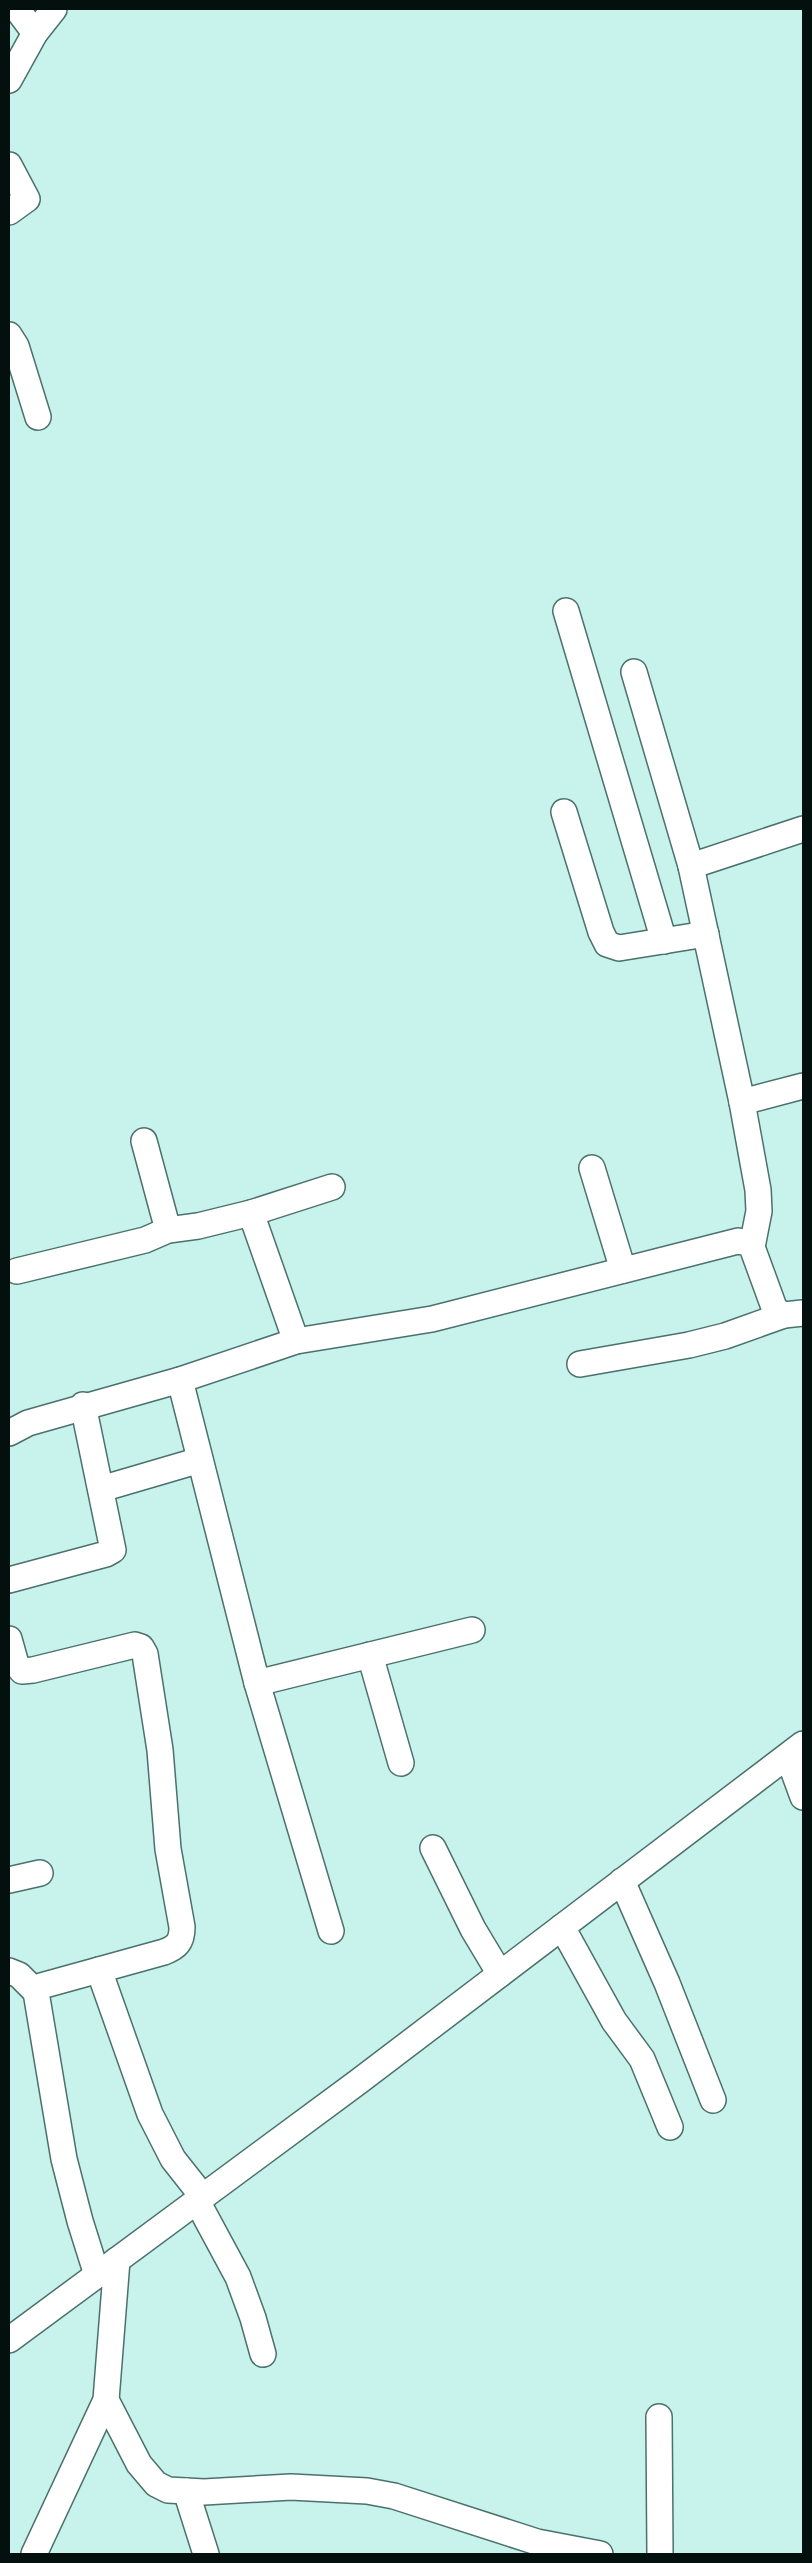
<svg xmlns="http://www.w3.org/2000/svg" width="812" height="2563" font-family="'Open Sans',sans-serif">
<rect width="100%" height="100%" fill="#c8f2ec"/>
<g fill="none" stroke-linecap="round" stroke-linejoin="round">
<g stroke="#4b716c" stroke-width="28">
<g id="minor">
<polyline points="17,9 35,33"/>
<polyline points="9,80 35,33 54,9"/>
<polyline points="9,165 27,199 9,212"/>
<polyline points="9,335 16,346 38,417"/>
<polyline points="566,611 664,941"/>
<polyline points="634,672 691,866 742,1102 758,1190 759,1211 752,1247"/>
<polyline points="564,812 601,932 607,944 619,948 706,934"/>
<polyline points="691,866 803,829"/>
<polyline points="742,1102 803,1086"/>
<polyline points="144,1141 168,1230"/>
<polyline points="592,1168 623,1270"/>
<polyline points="251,1213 296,1341"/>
<polyline points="17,1271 145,1240 168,1230 198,1226 251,1213 332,1187"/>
<polyline points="580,1364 689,1345 725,1336 784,1315"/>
<polyline points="180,1380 257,1683 331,1931"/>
<polyline points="9,1433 28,1423 180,1380 296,1341 432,1319 738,1241 748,1243 752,1247 775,1310 784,1315 803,1313"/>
<polyline points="101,1489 200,1460"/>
<polyline points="9,1580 106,1554 113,1550 83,1405"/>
<path d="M9 1639 16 1664 22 1671 33 1670 135 1645 141 1647 145 1654 160 1750 168 1849 182 1927C182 1942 177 1947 164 1952L41 1986 36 1992 64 2159 80 2221 97 2275"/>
<polyline points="370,1655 401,1763"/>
<polyline points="257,1683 472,1630"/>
<polyline points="788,1756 803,1797"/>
<polyline points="433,1848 473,1929 500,1974"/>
<polyline points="9,1880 40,1873"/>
<polyline points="622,1881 667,1983 713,2100"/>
<polyline points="562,1927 614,2021 642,2059 670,2127"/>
<polyline points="99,1970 150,2114 173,2159 203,2197"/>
<polyline points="9,1971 19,1975 36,1992"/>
<polyline points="197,2201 238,2277 253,2318 263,2354"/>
<polyline points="9,2340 358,2082 803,1744"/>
<polyline points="106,2400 139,2464 156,2484 168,2490 204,2492 291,2487 367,2491 394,2496 537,2542 600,2554"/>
<polyline points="659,2417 660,2554"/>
<polyline points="186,2491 206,2554"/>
<polyline points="34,2554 106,2400 117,2260"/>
</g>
</g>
<use href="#minor" stroke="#fff" stroke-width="25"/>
</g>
<rect width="812" height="2563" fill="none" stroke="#03100e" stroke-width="20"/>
</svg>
